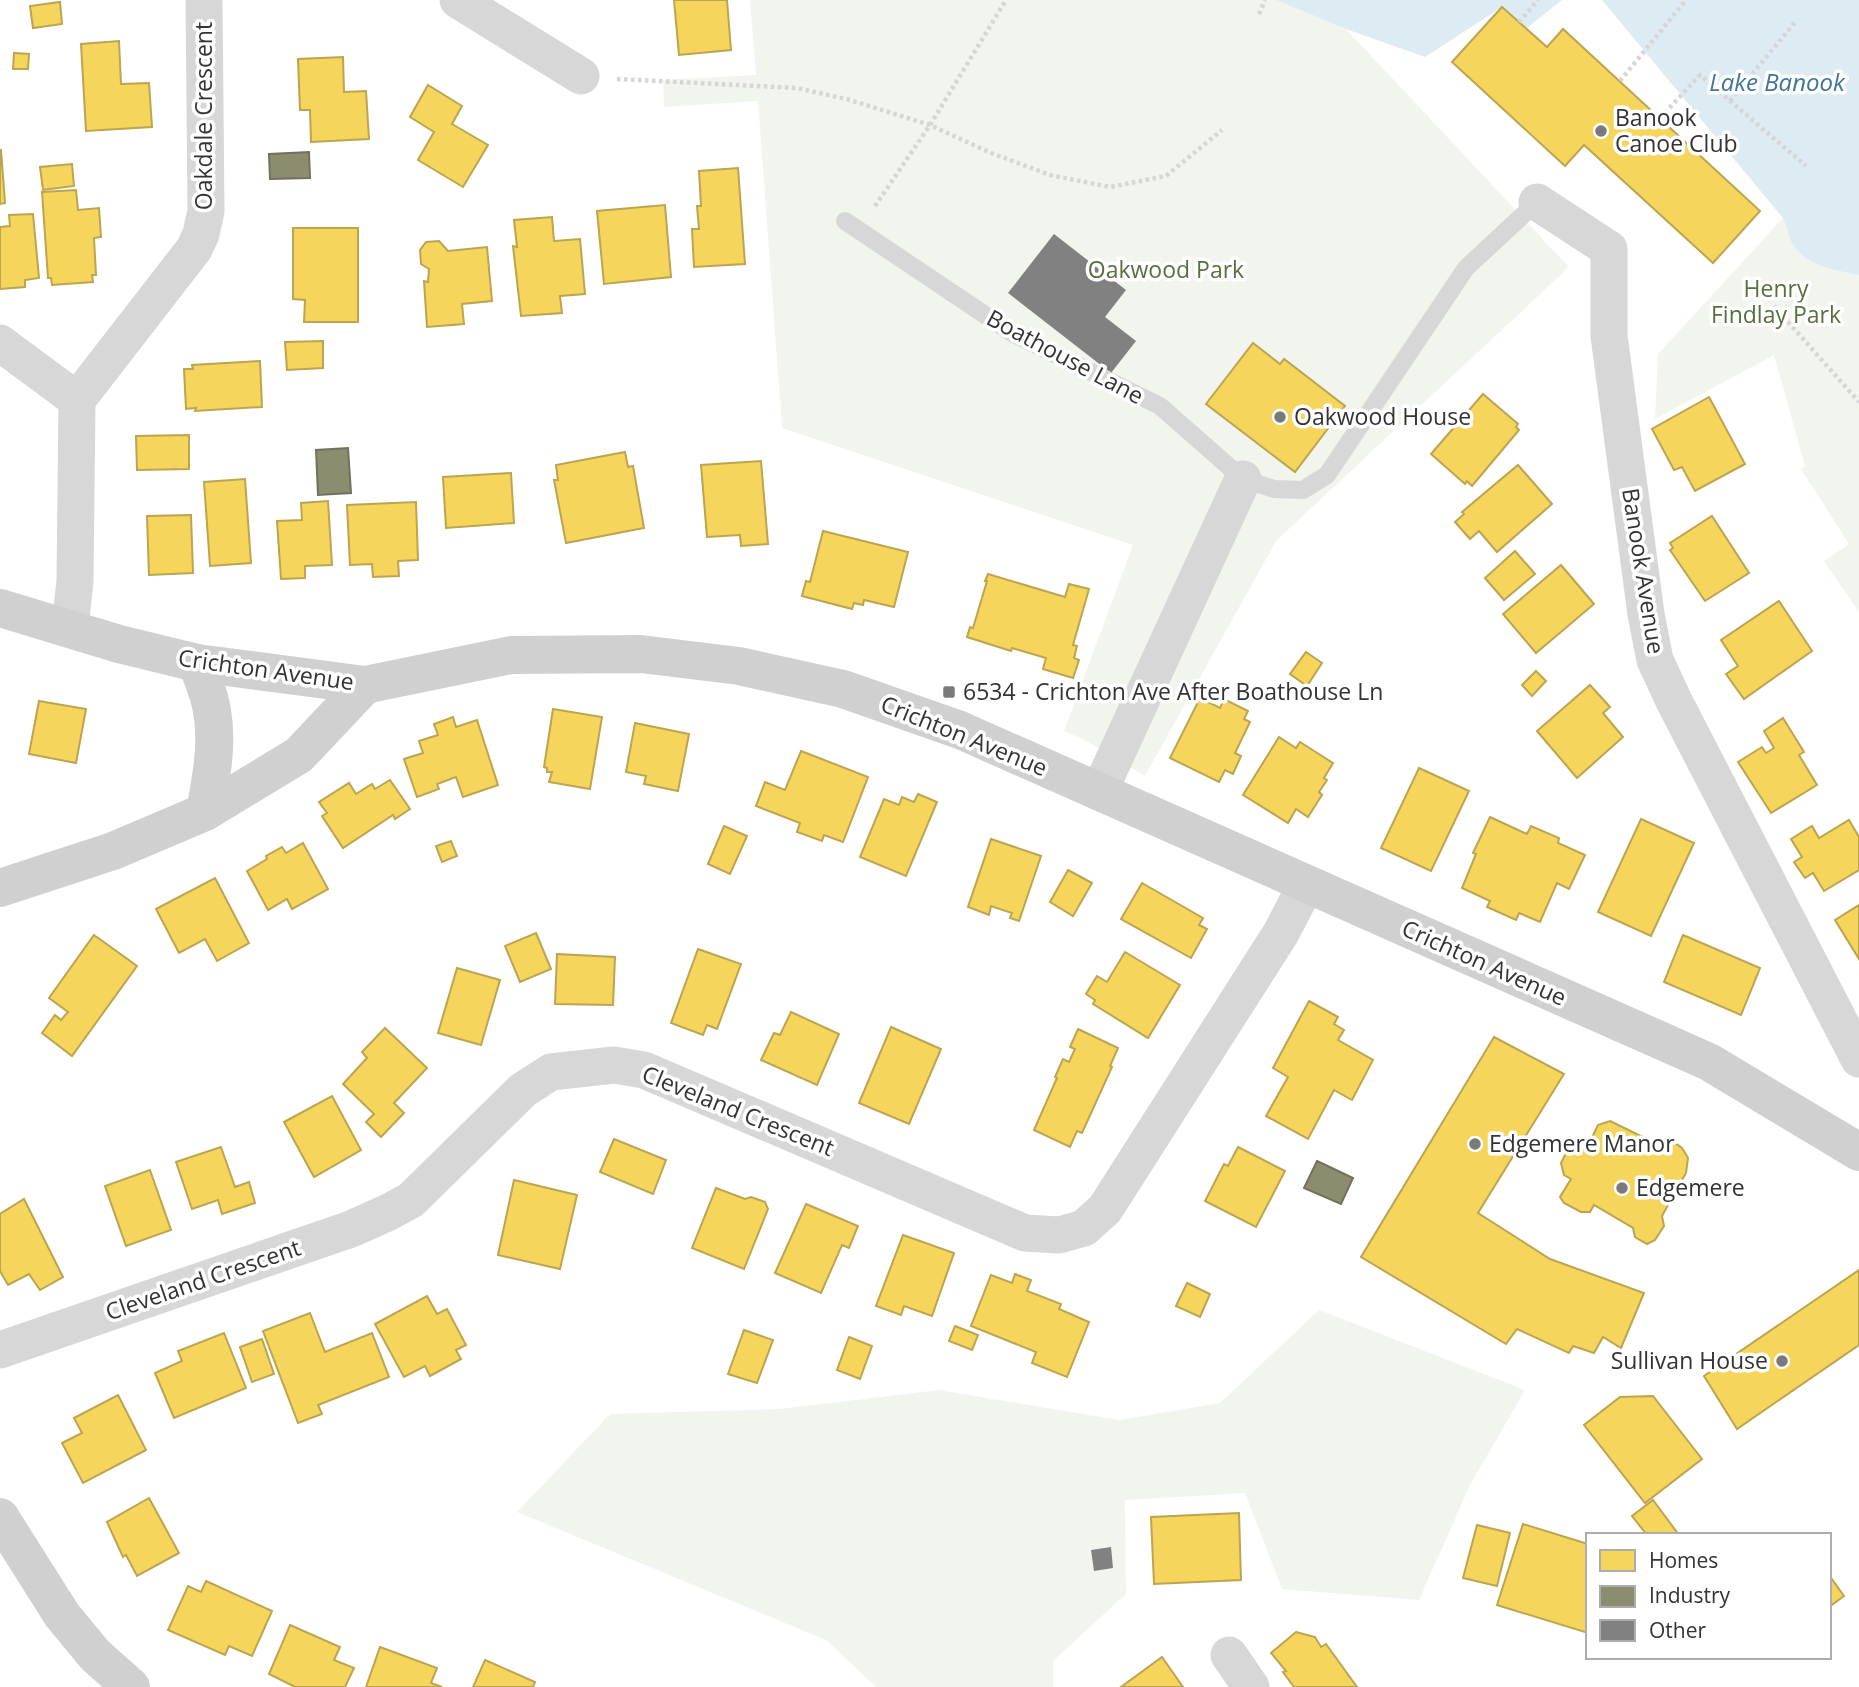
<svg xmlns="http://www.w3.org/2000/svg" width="1859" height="1687" font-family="'Open Sans',sans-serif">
<rect width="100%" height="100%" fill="#fff"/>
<g fill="#f1f5ed">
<polygon points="750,0 1276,0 1346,29 1569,267 1276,541 1145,776 1085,740 1064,731 1133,545 782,428 758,101 664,107 663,80 756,75"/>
<path d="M1783 218C1788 227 1788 237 1793 245 1808 267 1835 270 1859 275V612L1824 561 1849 544 1801 469 1805 466 1774 355 1655 419 1658 354Z"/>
<polygon points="1319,1310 1525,1390 1470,1485 1419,1600 1282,1589 1245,1493 1125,1500 1126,1594 1053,1661 1053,1687 876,1687 826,1640 517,1512 610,1414 779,1409 939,1390 1119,1420 1220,1403"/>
</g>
<g fill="#ddebf3">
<polygon points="1276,0 1562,0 1518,35 1519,22 1502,7 1425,57 1346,29"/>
<path d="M1602 0H1859V275C1835 270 1808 267 1793 245 1788 237 1788 227 1783 218Z"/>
</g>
<g fill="#f6d55c" stroke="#bca450" stroke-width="2">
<polygon points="674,0 727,0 731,50 679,55"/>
<polygon points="60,2 62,24 33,28 30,6"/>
<polygon points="1502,7 1547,47 1563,29 1760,211 1713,263 1584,145 1565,166 1452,62"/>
<polygon points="119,41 121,84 149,83 152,127 86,131 81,44"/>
<polygon points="14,53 29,54 28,69 13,69"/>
<polygon points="343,57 344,92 366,91 369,139 311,142 310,110 300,110 298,59"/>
<polygon points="428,85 462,106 452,124 488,145 463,187 418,160 434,132 410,117"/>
<polygon points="1,150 5,203 0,204 0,150"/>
<polygon points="72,164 74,186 43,190 40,167"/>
<polygon points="738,168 745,264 694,267 692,229 699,229 697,206 701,206 699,171"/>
<polygon points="76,190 78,210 99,208 101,237 94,238 96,275 92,275 93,282 52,285 51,278 48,278 42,192"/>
<polygon points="665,205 671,277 604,284 597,211"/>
<polygon points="33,214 39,278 25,280 25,287 0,289 0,227 10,226 9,215"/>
<polygon points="552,217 554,241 580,239 585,294 560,296 562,313 521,316 513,246 517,247 514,220"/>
<polygon points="293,228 358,228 358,322 304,322 305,300 293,299"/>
<polygon points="439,241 448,251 487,247 492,301 462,304 464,324 427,327 424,281 428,282 429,269 421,264 420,250 426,242"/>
<polygon points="323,341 323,368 287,370 285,342"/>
<polygon points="1253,343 1280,364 1284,359 1345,406 1295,472 1206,404"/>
<polygon points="260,361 262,407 195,411 196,408 186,409 184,369 193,369 192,365"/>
<polygon points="1483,394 1518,424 1516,427 1519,430 1472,486 1467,481 1465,484 1431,454"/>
<polygon points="1709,397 1745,464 1695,491 1682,467 1674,470 1652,429"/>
<polygon points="189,435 189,469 137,470 136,436"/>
<polygon points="625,452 628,467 633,466 644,528 566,543 554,480 558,480 556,465"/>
<polygon points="761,461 768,544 741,546 740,535 707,537 701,465"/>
<polygon points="1518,465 1552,504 1497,552 1479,531 1470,539 1455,522 1464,514 1462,512"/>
<polygon points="511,473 514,523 446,528 443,477"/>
<polygon points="245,479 251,563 210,566 204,482"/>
<polygon points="328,501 332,565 305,566 305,578 281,579 277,521 302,520 301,503"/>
<polygon points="416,502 418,560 398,561 399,576 373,577 372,564 350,565 347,505"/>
<polygon points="191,515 193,573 149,575 147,516"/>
<polygon points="1712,516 1749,573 1705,601 1670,550 1673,548 1670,543"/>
<polygon points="823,531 908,552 894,607 864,600 863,605 854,603 852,609 802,596 806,581 810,582"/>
<polygon points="1515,551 1535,574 1504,600 1485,578"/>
<polygon points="1561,565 1594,604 1536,653 1503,614"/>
<polygon points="988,574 1065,597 1069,584 1089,589 1073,645 1077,646 1074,658 1079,660 1073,678 1043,669 1046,658 1012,648 1011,651 967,637 970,627 973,628 987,581 985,581"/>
<polygon points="1779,601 1812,651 1744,699 1726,674 1738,666 1721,640"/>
<polygon points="1306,652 1322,663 1307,686 1290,674"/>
<polygon points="1536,671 1546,681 1532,696 1522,685"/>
<polygon points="1590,685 1610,707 1603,713 1623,737 1577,778 1537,731"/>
<polygon points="1200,698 1220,708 1224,699 1248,711 1244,719 1250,722 1235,753 1241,756 1233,774 1225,770 1219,782 1170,758"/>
<polygon points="39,701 86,709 76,763 29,754"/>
<polygon points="553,709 602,717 590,789 549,782 552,772 547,772 547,768 544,767"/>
<polygon points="453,717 456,727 477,720 498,785 463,797 456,777 437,784 439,789 417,797 404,759 423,753 419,741 438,735 434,724"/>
<polygon points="1783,718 1804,752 1799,755 1817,785 1771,813 1738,762 1762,747 1766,753 1774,748 1764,731"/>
<polygon points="635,723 689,734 678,791 644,784 646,776 626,772"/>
<polygon points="1279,737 1296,748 1300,742 1333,763 1324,778 1327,780 1319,792 1322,795 1308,817 1296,809 1288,823 1243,795"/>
<polygon points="801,751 868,777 843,842 824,835 822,841 797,832 800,823 756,806 765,782 785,790"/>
<polygon points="1419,768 1469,791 1431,871 1381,848"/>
<polygon points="390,780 410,809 395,819 393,815 343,848 322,816 327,813 319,802 349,783 356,794 372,784 375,789"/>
<polygon points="918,794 937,802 906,876 860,857 884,799 899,805 902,797 914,802"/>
<polygon points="1490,817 1527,834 1531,826 1559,838 1558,843 1585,855 1569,889 1557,883 1540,922 1519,913 1516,920 1487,907 1490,901 1462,888 1476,854 1473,853"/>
<polygon points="1641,819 1694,843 1651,936 1598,912"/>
<polygon points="1849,820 1859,837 1859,870 1824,891 1813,873 1805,878 1794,862 1802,857 1791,839 1812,826 1819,838"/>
<polygon points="724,826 747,836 730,874 708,864"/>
<polygon points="991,839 1041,856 1019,921 1010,918 1012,913 991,906 989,915 968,907"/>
<polygon points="451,841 457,856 442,862 436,846"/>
<polygon points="303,843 328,889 292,909 287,899 268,910 247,871 267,859 266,856 282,847 286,853"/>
<polygon points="1068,870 1092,883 1073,916 1050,902"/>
<polygon points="215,878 249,943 217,961 205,939 179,953 156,909"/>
<polygon points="1142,883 1203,918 1199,925 1207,929 1191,958 1121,919"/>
<polygon points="1859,905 1859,959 1835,920"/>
<polygon points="536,933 551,969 520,982 505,946"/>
<polygon points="94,935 137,966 72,1056 42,1033 55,1015 61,1020 68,1012 49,998"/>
<polygon points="1683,935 1760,968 1741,1015 1664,982"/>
<polygon points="698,949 741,964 717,1029 707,1025 703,1035 671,1023"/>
<polygon points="1125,952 1180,985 1148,1038 1093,1004 1095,1000 1086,994 1097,976 1107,982"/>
<polygon points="557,954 615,957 613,1005 555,1004"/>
<polygon points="457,968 500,980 481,1045 438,1033"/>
<polygon points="1309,1001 1338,1017 1334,1024 1344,1030 1338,1040 1373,1060 1352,1100 1334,1090 1308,1139 1266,1116 1288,1077 1273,1068"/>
<polygon points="791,1012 839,1034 817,1085 761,1060 774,1033 780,1035"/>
<polygon points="891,1027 941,1049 909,1124 859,1103"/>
<polygon points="385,1028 427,1068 394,1103 404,1113 381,1137 366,1122 374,1114 343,1084 367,1058 362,1052"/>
<polygon points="1078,1029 1118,1048 1110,1066 1112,1067 1082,1133 1077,1131 1070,1147 1034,1130 1057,1078 1055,1077 1063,1059 1069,1062 1075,1049 1070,1047"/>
<polygon points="1494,1037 1564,1074 1478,1213 1550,1259 1644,1293 1621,1348 1603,1337 1594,1353 1573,1346 1569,1353 1517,1329 1506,1344 1361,1257"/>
<polygon points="332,1096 361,1150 314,1177 284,1122"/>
<polygon points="1610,1121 1657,1144 1668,1141 1675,1143 1682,1148 1688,1158 1686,1173 1662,1216 1664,1226 1655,1240 1647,1244 1635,1237 1633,1228 1594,1205 1590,1212 1581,1212 1564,1203 1560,1197 1571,1179 1564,1175 1561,1163 1567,1151 1577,1146 1586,1150 1598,1125"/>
<polygon points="614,1139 666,1160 653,1194 600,1172"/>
<polygon points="221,1147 235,1187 249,1182 255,1203 222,1214 218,1200 192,1209 176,1162"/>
<polygon points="1238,1147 1285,1171 1256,1227 1205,1201 1224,1164 1228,1166"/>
<polygon points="150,1170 171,1230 126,1246 105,1186"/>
<polygon points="514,1180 577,1195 560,1269 498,1255"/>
<polygon points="716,1188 745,1199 751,1197 765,1202 768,1209 744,1269 692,1248"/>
<polygon points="24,1199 63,1277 40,1290 29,1274 8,1285 0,1271 0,1214"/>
<polygon points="806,1204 858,1226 849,1248 842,1245 821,1293 775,1273"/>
<polygon points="903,1235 954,1253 932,1316 904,1306 901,1315 876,1306"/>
<polygon points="1859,1270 1859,1345 1737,1429 1704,1376"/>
<polygon points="1015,1274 1031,1280 1027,1291 1061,1304 1059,1309 1089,1322 1067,1377 1032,1363 1036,1352 971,1326 991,1275 1012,1283"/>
<polygon points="1187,1283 1210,1294 1200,1317 1176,1306"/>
<polygon points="427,1296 437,1314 447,1309 466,1345 456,1350 461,1359 430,1376 425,1366 404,1377 375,1324"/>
<polygon points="310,1313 325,1352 372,1333 389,1377 318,1405 322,1414 298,1423 263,1331"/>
<polygon points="955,1326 978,1335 972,1350 949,1341"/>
<polygon points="744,1330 773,1340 757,1383 728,1374"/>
<polygon points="224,1333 246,1388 174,1418 155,1373 182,1361 178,1351"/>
<polygon points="849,1337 872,1346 860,1379 837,1370"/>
<polygon points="262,1339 274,1374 252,1382 240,1347"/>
<polygon points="118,1395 146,1450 83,1483 62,1443 82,1433 74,1418"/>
<polygon points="1653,1396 1702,1459 1645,1503 1584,1425 1620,1397"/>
<polygon points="149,1498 179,1553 137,1576 126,1555 123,1557 107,1522"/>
<polygon points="1653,1500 1679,1535 1647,1535 1632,1516"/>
<polygon points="1239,1513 1241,1580 1154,1584 1151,1517"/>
<polygon points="1523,1524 1588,1544 1588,1633 1497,1605"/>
<polygon points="1477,1525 1510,1533 1497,1586 1463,1578"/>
<polygon points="1829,1575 1844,1596 1829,1607"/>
<polygon points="206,1581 272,1611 252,1656 229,1646 225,1655 168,1630 188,1586 201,1592"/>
<polygon points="290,1625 340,1647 334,1660 354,1668 345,1687 295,1687 269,1674"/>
<polygon points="1296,1632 1315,1637 1321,1647 1326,1644 1357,1687 1294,1687 1283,1672 1286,1671 1271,1653"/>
<polygon points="380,1647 437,1668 431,1683 442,1687 366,1687"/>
<polygon points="1162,1657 1183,1687 1121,1687"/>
<polygon points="485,1660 535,1682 533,1687 473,1687"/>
</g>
<g fill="#8c8c6e" stroke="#71715c" stroke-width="2">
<polygon points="309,152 310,178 270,179 269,154"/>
<polygon points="348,448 351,493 318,495 316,450"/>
<polygon points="1317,1161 1353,1178 1341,1204 1304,1188"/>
</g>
<g fill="#818181">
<polygon points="1054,234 1126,290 1105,317 1136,341 1111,373 1008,293"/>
<polygon points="1111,1547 1113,1568 1094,1571 1091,1550"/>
</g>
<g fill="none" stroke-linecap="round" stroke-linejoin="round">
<g stroke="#d6d6d6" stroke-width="4.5" stroke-dasharray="3.5 3.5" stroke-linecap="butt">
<polyline points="1259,14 1265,0"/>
<polyline points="1519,22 1538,0"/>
<polyline points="617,79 797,88 850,100 930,125 991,153 1050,175 1110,187 1166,176 1222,130"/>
<polyline points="1620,81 1686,0"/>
<polyline points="1730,101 1796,21"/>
<polyline points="1660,118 1700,75 1806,166"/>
<polyline points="875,206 930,125 1006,0"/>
<polyline points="1774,306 1859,402"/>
</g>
<polyline stroke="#d7d7d7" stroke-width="18" points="845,221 1012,333 1160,406 1243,479 1274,489 1303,490 1327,475 1466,268 1537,202"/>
<g stroke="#d7d7d7" stroke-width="37">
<polyline points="458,0 581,76"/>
<polyline points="1537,202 1609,249 1609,336 1646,614 1655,660 1674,701 1859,1059"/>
<polyline points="0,343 77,400"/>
<polyline points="70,627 75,581 77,400 194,249 201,234 206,211 204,0"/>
<polyline points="1099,792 1243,479"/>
<polyline points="0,1350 351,1229 389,1212 411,1200 523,1090 551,1072 614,1065 644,1070 1025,1233 1059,1235 1084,1228 1105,1209 1281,933 1306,885"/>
<polyline points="1229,1655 1251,1687"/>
</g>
<g stroke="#d0d0d0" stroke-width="38">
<polyline points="0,608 119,644 197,663 365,685 511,655 641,654 739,666 843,689 960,730 1709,1062 1859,1152"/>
<path d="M197 663C202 678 210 695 212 711 218 744 211 779 205 812"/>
<polyline points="0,888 113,851 205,812 299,755 365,685"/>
<polyline points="0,1517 62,1615 95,1655 131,1687"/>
</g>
</g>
<g fill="#7a7a7a" stroke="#fff" stroke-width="2.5">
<circle cx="1601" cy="131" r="7"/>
<circle cx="1280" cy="417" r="7"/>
<rect x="942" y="685" width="14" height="14" rx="3.5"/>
<circle cx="1475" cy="1144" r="7"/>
<circle cx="1622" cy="1188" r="7"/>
<circle cx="1782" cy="1361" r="7"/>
</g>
<g text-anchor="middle" stroke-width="7" stroke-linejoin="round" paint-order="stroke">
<g font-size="23" fill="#333" stroke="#fff">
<text transform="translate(204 116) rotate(-90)" y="8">Oakdale Crescent</text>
<text transform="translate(1065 357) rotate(28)" y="8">Boathouse Lane</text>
<text transform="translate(1643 571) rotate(81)" y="8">Banook Avenue</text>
<text transform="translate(266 670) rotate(8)" y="8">Crichton Avenue</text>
<text transform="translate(964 736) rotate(22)" y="8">Crichton Avenue</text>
<text transform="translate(1484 963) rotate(24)" y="8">Crichton Avenue</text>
<text transform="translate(738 1111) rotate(22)" y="8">Cleveland Crescent</text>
<text transform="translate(203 1280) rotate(-19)" y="8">Cleveland Crescent</text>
</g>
<g font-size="23" fill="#333" stroke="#fff" text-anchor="start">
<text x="1615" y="126">Banook<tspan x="1615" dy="26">Canoe Club</tspan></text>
<text x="1294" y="425">Oakwood House</text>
<text x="963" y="700">6534 - Crichton Ave After Boathouse Ln</text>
<text x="1489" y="1152">Edgemere Manor</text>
<text x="1636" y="1196">Edgemere</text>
<text x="1768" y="1369" text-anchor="end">Sullivan House</text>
</g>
<g font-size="23" fill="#56703f" stroke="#fff">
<text x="1166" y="278">Oakwood Park</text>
<text x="1776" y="297">Henry<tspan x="1776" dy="26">Findlay Park</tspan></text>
</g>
<g font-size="24" font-style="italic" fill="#3f7597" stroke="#fff">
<text x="1777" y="91">Lake Banook</text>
</g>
</g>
<rect x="1586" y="1533" width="245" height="126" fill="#ffffff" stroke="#adadad" stroke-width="2"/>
<rect x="1600" y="1550" width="35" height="21" fill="#f6d55c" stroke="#adadad" stroke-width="2"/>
<text x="1649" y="1568" font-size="21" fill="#333333">Homes</text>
<rect x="1600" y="1586" width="35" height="21" fill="#8c8c6e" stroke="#adadad" stroke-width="2"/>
<text x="1649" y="1603" font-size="21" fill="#333333">Industry</text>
<rect x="1600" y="1620" width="35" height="21" fill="#818181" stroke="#adadad" stroke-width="2"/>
<text x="1649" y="1638" font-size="21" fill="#333333">Other</text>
</svg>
